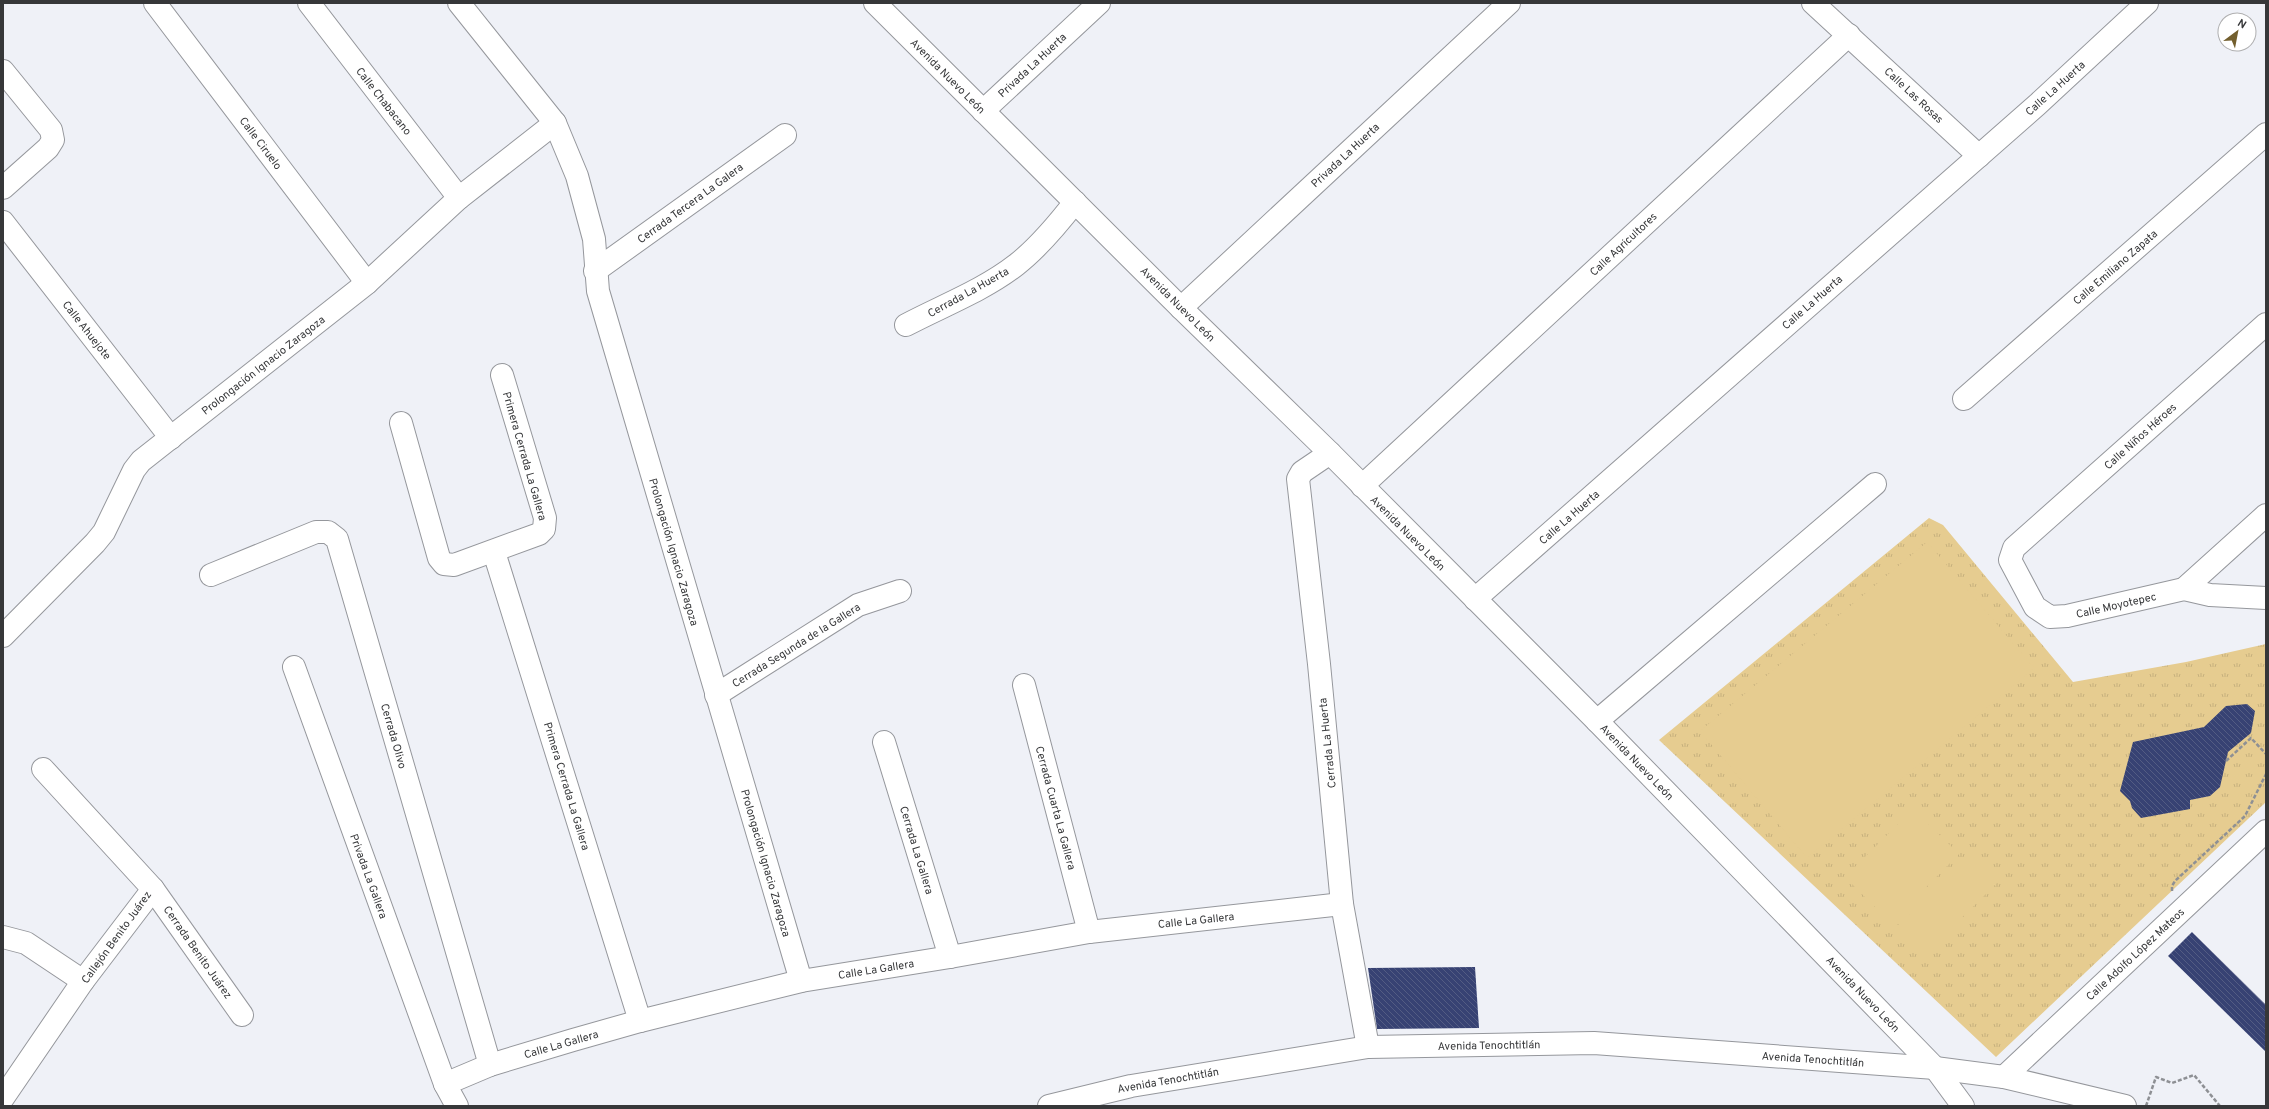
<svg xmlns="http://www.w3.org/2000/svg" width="2269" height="1109" font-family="Overpass,sans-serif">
<defs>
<pattern id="grass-tufts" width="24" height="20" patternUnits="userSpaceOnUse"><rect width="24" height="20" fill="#e6cc90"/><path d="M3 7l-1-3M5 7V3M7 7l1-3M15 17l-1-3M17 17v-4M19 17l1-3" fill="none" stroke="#c6b07d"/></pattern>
<pattern id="building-back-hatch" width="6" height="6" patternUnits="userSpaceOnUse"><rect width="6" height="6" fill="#374273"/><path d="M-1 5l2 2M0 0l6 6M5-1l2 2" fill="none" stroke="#535c83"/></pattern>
</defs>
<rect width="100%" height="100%" fill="#eff1f7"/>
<polygon fill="url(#grass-tufts)" points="1929,518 1943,525 2073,682 2186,662 2266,644 2266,802 1996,1057 1659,740"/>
<g fill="#e6cc90">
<polygon points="1927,542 2034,668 1807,858 1700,731"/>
<polygon points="1913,809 1959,854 1891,923 1845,877"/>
<polygon points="1971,853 1999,881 1922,957 1894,929"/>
</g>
<g fill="url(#building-back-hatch)">
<polygon points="2247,704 2255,711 2251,733 2228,752 2220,787 2210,796 2190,800 2190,809 2141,818 2132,808 2130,801 2120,791 2133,742 2204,727 2226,706"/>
<polygon points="2192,932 2266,1005 2266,1052 2168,956"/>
<polygon points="1475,967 1479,1028 1377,1029 1368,968"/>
</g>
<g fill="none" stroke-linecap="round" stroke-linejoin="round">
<g stroke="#95979c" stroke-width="24">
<g id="minor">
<polyline points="155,3 367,283"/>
<polyline points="309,3 459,198"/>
<polyline points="459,3 555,123 577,176 594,239 598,291 801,981"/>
<polyline points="875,3 1181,308 1330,453 1597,721 1935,1068 1963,1106"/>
<polyline points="1813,3 1979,156"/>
<polyline points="3,71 51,130 53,140 48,148 3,188"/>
<polyline points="983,111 1099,3"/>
<polyline points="3,222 171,438"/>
<polyline points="595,271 785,135"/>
<polyline points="1181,308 1509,3"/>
<polyline points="2266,324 2014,548 2010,560 2035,607 2050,617 2067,616 2184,589 2210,595 2266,598"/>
<path d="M906 325C942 306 984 290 1016 265 1039 247 1058 224 1075 202"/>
<polyline points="1964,399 2266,134"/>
<polyline points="401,423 439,558 444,564 454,565 539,534 544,529 545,518 502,375"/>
<polyline points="1330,453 1302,472 1298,479 1319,664 1342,904 1368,1047"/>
<polyline points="1362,486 1849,35"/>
<polyline points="494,552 640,1021"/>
<polyline points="211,575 316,532 328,532 337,539 490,1065"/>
<polyline points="2184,589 2266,515"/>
<polyline points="1475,599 2038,104 2147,3"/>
<polyline points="3,636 95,543 104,532 134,470 141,461 367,283 459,198 555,123"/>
<polyline points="294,667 445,1084"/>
<polyline points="1024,685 1089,932"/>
<polyline points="716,695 858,605 900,591"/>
<polyline points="1597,721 1875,484"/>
<polyline points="884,742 950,957"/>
<polyline points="153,889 242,1015"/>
<polyline points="3,937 26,943 83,981"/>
<polyline points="2004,1077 2266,831"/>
<polyline points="3,1098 83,981 153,889 43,769"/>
<polyline points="457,1106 445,1084 490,1065 573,1040 640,1021 801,981 950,957 1089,932 1342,904"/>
</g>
</g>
<g stroke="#95979c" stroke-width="24">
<polyline id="major" points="1049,1106 1131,1086 1368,1047 1594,1043 1935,1068 2004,1077 2125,1106"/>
</g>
<g stroke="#8e9094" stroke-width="2.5" stroke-dasharray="4 2" stroke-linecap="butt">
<polyline points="2226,761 2251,738 2266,754"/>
<polyline points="2172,891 2172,886 2175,881 2245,816 2266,774"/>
<polyline points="2146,1106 2156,1077 2172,1083 2194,1075 2220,1106"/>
</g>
<use href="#minor" stroke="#fff" stroke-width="22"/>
<use href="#major" stroke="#fff" stroke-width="22"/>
</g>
<g text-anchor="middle" stroke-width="4" stroke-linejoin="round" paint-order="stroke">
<g font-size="11" fill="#363739" stroke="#fff">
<text transform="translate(1032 65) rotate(-43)" y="4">Privada La Huerta</text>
<text transform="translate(948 76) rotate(45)" y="4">Avenida Nuevo León</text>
<text transform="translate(2055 88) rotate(-42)" y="4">Calle La Huerta</text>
<text transform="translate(1914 95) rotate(43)" y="4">Calle Las Rosas</text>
<text transform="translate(384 101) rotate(52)" y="4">Calle Chabacano</text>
<text transform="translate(261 143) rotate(53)" y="4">Calle Ciruelo</text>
<text transform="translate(1345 155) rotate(-43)" y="4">Privada La Huerta</text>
<text transform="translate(690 203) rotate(-36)" y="4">Cerrada Tercera La Galera</text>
<text transform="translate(1623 244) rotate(-43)" y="4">Calle Agricultores</text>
<text transform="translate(2115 267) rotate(-41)" y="4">Calle Emiliano Zapata</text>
<text transform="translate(968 292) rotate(-29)" y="4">Cerrada La Huerta</text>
<text transform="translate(1812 302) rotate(-41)" y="4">Calle La Huerta</text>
<text transform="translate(1178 304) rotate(45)" y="4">Avenida Nuevo León</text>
<text transform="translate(87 330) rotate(52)" y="4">Calle Ahuejote</text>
<text transform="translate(263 365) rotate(-38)" y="4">Prolongación Ignacio Zaragoza</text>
<text transform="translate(2140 436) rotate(-42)" y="4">Calle Niños Héroes</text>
<text transform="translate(525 456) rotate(74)" y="4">Primera Cerrada La Gallera</text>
<text transform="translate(1569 517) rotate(-41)" y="4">Calle La Huerta</text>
<text transform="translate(1408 533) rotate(45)" y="4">Avenida Nuevo León</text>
<text transform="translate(674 552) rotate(74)" y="4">Prolongación Ignacio Zaragoza</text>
<text transform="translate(2116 605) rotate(-13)" y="4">Calle Moyotepec</text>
<text transform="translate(796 645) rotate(-32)" y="4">Cerrada Segunda de la Gallera</text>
<text transform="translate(394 736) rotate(74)" y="4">Cerrada Olivo</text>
<text transform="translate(1327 743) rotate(-96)" y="4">Cerrada La Huerta</text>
<text transform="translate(1637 762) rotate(46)" y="4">Avenida Nuevo León</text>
<text transform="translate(567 786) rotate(73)" y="4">Primera Cerrada La Gallera</text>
<text transform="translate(1056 808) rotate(75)" y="4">Cerrada Cuarta La Gallera</text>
<text transform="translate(917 850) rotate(73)" y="4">Cerrada La Gallera</text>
<text transform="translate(766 863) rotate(74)" y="4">Prolongación Ignacio Zaragoza</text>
<text transform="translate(369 876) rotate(70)" y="4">Privada La Gallera</text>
<text transform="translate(1196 920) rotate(-6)" y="4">Calle La Gallera</text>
<text transform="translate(116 937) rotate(-54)" y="4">Callejón Benito Juárez</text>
<text transform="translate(198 952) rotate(55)" y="4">Cerrada Benito Juárez</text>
<text transform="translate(2135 954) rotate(-43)" y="4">Calle Adolfo López Mateos</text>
<text transform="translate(876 969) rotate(-9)" y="4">Calle La Gallera</text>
<text transform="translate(1863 994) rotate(46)" y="4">Avenida Nuevo León</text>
<text transform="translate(561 1044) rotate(-16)" y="4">Calle La Gallera</text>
<text transform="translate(1489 1045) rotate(-1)" y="4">Avenida Tenochtitlán</text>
<text transform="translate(1813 1059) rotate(4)" y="4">Avenida Tenochtitlán</text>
<text transform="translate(1168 1080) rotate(-10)" y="4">Avenida Tenochtitlán</text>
</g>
</g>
<rect width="2269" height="1109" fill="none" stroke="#363739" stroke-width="8"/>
<g transform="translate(2237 32) rotate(32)"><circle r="19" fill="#ffffff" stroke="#afafb0"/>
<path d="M0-3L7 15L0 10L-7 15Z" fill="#735f2e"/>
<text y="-6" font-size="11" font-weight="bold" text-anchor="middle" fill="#363739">N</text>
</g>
</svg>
